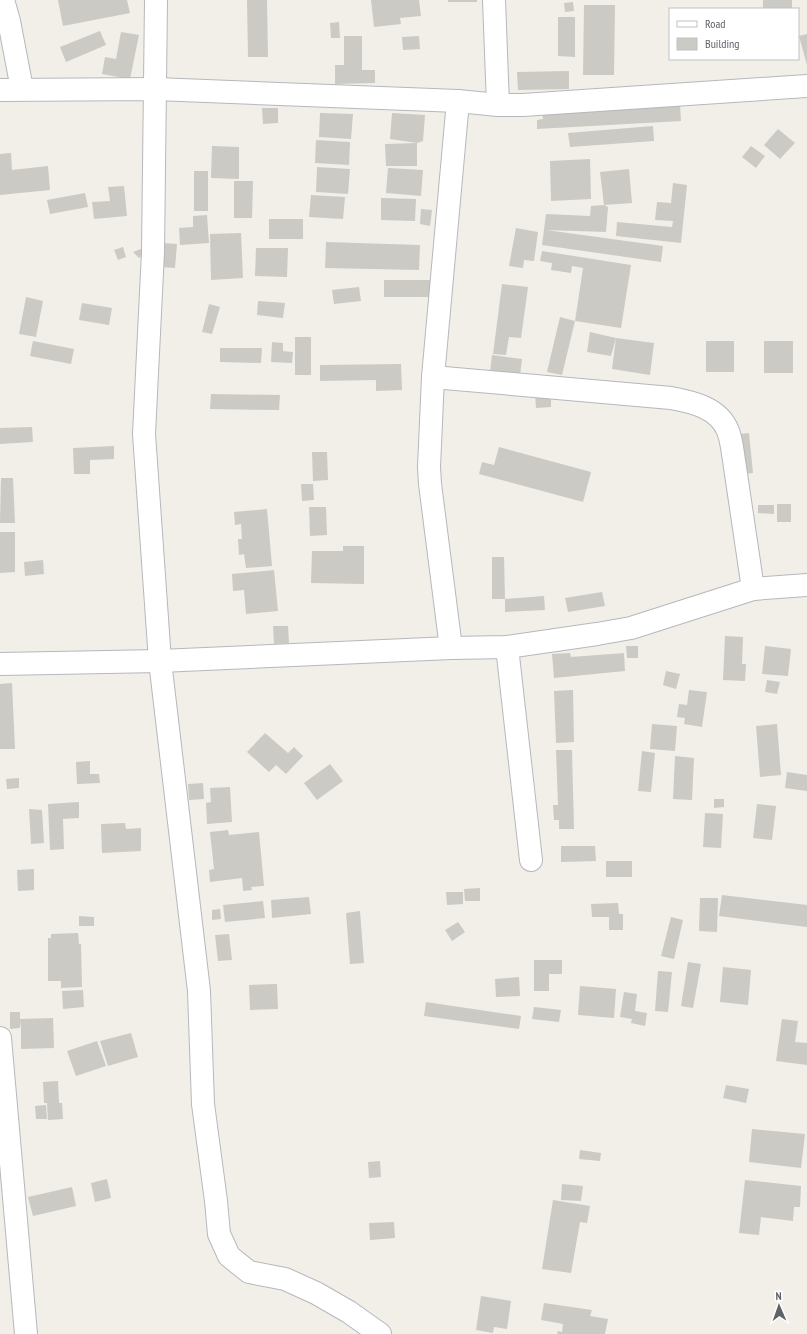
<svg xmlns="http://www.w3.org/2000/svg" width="807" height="1334" font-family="'PT Sans Narrow',sans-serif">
<rect width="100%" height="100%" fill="#f1efe8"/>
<g fill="#cccac5">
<polygon points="58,0 127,0 130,13 63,26"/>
<polygon points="247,0 267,0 268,57 248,57"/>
<polygon points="371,0 419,0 421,16 400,18 401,24 374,27"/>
<rect x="448" y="0" width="29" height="2"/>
<polygon points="763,0 792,0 792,9 763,8"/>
<polygon points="573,2 574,11 565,12 564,3"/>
<polygon points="584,5 615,5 614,75 583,75"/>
<polygon points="558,17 575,17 575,57 558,56"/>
<polygon points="339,22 340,38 331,38 330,23"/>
<polygon points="100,31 106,45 66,62 60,47"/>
<polygon points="121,32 139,35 130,79 102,74 105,57 116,59"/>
<polygon points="807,34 807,65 799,36"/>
<polygon points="344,36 362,36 362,70 375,70 375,83 335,84 335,65 344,65"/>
<polygon points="419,36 420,49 403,50 402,37"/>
<polygon points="569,71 569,89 518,90 517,72"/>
<polygon points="680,104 681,121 537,129 537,120 543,119 542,111"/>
<polygon points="262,108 278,108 278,123 263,124"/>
<polygon points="320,113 353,114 351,139 319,137"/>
<polygon points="392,113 425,115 423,141 417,143 390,139"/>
<polygon points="653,126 654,141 570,147 568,133"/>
<polygon points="778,129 795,143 780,159 764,145"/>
<polygon points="316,140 350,142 349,165 315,163"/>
<polygon points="417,143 417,166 386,166 385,144"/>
<polygon points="212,146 239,147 239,179 211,178"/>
<polygon points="751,146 765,156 756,168 742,157"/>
<polygon points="11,153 12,170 48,166 50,190 0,195 0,154"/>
<polygon points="590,159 591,199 551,201 550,161"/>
<polygon points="317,167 350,169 348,194 316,192"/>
<polygon points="388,168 423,170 421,196 386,193"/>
<polygon points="629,169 632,203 604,205 600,172"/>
<rect x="194" y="171" width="14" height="40"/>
<polygon points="234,181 253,181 252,218 234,218"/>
<polygon points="673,183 687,185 681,243 616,236 617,222 672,227 673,221 655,220 657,202 671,203"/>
<polygon points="124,186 127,216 94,219 92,202 110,201 108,187"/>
<polygon points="85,193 88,207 50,214 47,200"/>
<polygon points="311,195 345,197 343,219 309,217"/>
<polygon points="381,198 416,199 415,221 381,220"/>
<polygon points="604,205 608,207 606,232 546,230 663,246 661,262 542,245 546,214 590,216 591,206"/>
<polygon points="421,209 432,210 430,226 420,224"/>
<polygon points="207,215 209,243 180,245 179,228 193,227 193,216"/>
<rect x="269" y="219" width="34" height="20"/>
<polygon points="516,228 538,232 534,261 524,260 523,268 509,266"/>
<polygon points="241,233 243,278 211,280 210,234"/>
<polygon points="326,242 420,245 419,270 325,268"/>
<polygon points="163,243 177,244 175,268 161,267"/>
<polygon points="123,247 126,257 118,260 114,250"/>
<polygon points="256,248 288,248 287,277 255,276"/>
<polygon points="141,249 145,253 139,258 133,252"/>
<polygon points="542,251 631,265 621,328 575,321 583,268 572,266 571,273 551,270 552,263 540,261"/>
<rect x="384" y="280" width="46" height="17"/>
<polygon points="502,284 528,287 521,338 509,337 506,355 493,354"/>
<polygon points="359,287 361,301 334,304 332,290"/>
<polygon points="26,297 43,301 36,337 19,334"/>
<polygon points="258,301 285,303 283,318 257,315"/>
<polygon points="82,303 112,308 109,325 79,320"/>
<polygon points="209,304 220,307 212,334 202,332"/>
<polygon points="560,317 575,321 562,375 547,372"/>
<polygon points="590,332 616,338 654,343 650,375 612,369 616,338 611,356 587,352"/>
<rect x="295" y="337" width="16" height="38"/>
<polygon points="33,341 74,349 71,364 30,356"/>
<rect x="706" y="341" width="28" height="31"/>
<rect x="764" y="341" width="29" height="32"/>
<polygon points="272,342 283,343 283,351 293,352 292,363 271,362"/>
<polygon points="220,348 262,348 261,363 220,362"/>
<polygon points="492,355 522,359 520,376 490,372"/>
<polygon points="401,364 402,390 376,391 376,380 320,381 320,365"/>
<polygon points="211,394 280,395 279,410 210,409"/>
<polygon points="535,394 551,394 551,407 536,408"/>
<polygon points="32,427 33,442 0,444 0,428"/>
<polygon points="749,433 753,473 743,474 740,434"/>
<polygon points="114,446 114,459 90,460 90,474 74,474 73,448"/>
<polygon points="499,447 591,472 583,502 479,474 482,462 494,465"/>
<polygon points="312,452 327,452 328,480 313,481"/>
<polygon points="1,478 13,478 15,523 0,523"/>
<polygon points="301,484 313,484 314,500 302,501"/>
<rect x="777" y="504" width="14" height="18"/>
<polygon points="758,505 774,505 774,514 758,513"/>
<polygon points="309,507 326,507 327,535 310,536"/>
<polygon points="267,509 272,566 246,568 244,554 239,555 238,539 242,539 241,524 235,525 234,512"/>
<polygon points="0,532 15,532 15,572 0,573"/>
<polygon points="343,546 364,546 364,584 311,583 312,551 343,551"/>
<polygon points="492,557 504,557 505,599 492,599"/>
<polygon points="43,560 44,574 25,576 24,562"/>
<polygon points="274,570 278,611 246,614 244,590 233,591 232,574"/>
<polygon points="602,592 605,606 568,612 565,598"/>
<polygon points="544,596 545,610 505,612 505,599"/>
<polygon points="273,626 288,626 289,643 274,644"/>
<polygon points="725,636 743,637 742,664 746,664 745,681 723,680"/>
<polygon points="626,646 638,646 638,658 627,658"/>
<polygon points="765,646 791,649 788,676 762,674"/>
<polygon points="570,653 571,657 624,653 625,671 554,678 552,654"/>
<polygon points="666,671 680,674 676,689 663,685"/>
<polygon points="767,680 780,682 777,694 765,692"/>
<polygon points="12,683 15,749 0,749 0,684"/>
<polygon points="573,690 574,742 556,743 554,691"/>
<polygon points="689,690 707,692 702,727 684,724 685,718 677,717 679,704 687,705"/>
<polygon points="652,724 677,726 675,751 650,749"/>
<polygon points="777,724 781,775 760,777 756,726"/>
<polygon points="265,733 288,753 294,747 303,756 286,774 276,765 269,772 247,752"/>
<polygon points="556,750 572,750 574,829 559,829 559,820 554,820 553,805 558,805"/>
<polygon points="642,751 655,753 651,792 638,791"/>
<polygon points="675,756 694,758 692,800 673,799"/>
<polygon points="90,761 90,774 99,774 100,783 77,784 76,762"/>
<polygon points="330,764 343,781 317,800 304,783"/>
<polygon points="787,772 807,775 807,791 785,788"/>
<polygon points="19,778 19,788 7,789 6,779"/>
<polygon points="203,783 204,799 189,800 188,784"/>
<polygon points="230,787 232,822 207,824 206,803 211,802 210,788"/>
<polygon points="714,799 724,799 724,807 714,808"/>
<polygon points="79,802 79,818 63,819 64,849 50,850 48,804"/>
<polygon points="757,804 776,806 772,840 753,838"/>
<polygon points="29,809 42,810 44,843 31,844"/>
<polygon points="705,813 723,814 721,848 703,847"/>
<polygon points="125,823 126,829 141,828 141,851 102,853 101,824"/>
<polygon points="228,830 229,835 259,832 264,886 251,887 252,890 243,891 242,878 210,882 209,870 214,869 210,832"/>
<polygon points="561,846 595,846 596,861 561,862"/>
<rect x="606" y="861" width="26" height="16"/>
<polygon points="34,869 34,890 18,891 17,870"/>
<polygon points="480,888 480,901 465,901 464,889"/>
<polygon points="446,892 463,892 463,904 447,905"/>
<polygon points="722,895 807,905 807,927 719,916"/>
<polygon points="309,897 311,914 272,918 271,900"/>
<polygon points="700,898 718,898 717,932 699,931"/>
<polygon points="263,901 265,918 225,922 223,905"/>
<polygon points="618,903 619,914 623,914 623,930 609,930 609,917 592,917 591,904"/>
<polygon points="220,909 221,919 212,920 212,910"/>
<polygon points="360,911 364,963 350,964 346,913"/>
<polygon points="79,916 94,917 94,926 79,926"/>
<polygon points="671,917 683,920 674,959 661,956"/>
<polygon points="458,922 465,932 452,941 445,930"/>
<polygon points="78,933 79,944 81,944 82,987 61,988 61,981 48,981 48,938 51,938 51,934"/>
<polygon points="229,934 232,960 218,961 215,935"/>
<polygon points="534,960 562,960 562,974 549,974 549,991 534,991"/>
<polygon points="688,962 701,964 693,1008 681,1006"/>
<polygon points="723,967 751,970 748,1005 720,1002"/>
<polygon points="658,971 672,972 668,1012 655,1011"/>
<polygon points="519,977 520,996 496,997 495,979"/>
<polygon points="277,984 278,1009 250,1010 249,985"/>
<polygon points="580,986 616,989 614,1018 578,1015"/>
<polygon points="83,990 84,1007 63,1009 62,991"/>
<polygon points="624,992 637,994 635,1011 647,1013 645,1026 631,1023 632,1019 620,1017"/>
<polygon points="426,1002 521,1016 519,1029 424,1016"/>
<polygon points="534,1007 561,1010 559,1022 532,1019"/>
<polygon points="10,1012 20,1012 20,1019 53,1018 54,1048 21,1049 21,1021 20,1028 10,1029"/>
<polygon points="782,1019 798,1021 795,1042 807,1043 807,1065 776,1061"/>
<polygon points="131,1033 138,1057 108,1066 100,1041"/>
<polygon points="97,1041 106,1066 76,1076 67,1051"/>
<polygon points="58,1081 59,1103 62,1103 63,1119 48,1120 47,1103 44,1103 43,1082"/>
<polygon points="726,1085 749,1089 746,1103 723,1098"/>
<polygon points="46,1105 47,1119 36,1119 35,1106"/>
<polygon points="752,1129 805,1134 801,1168 749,1162"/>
<polygon points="580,1150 601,1153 600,1161 579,1159"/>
<polygon points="380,1161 381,1177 369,1178 368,1162"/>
<polygon points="107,1179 111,1198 95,1202 91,1183"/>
<polygon points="745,1180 801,1186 800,1207 794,1207 793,1221 761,1217 759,1235 739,1233"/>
<polygon points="562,1184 583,1186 581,1201 561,1200"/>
<polygon points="72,1187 76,1206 33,1216 28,1197"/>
<polygon points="553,1200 590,1206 587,1223 580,1222 571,1273 542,1269"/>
<polygon points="394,1222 395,1238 370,1240 369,1223"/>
<polygon points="481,1296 511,1301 507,1329 494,1327 493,1333 476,1330"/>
<polygon points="544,1303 592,1310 590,1316 608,1319 605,1334 557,1334 558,1331 562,1332 563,1324 541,1320"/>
</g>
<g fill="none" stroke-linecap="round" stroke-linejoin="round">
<g stroke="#b5b8bc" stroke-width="24">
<g id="minor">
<polyline points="3,0 9,21 22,89"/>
<polyline points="156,0 153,252 144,434 160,661 199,991 203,1104 216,1201 219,1234 229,1256 249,1272 285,1279 316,1293 349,1312 380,1334"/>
<polyline points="494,0 498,105"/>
<polyline points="0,90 156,89 458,101 498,105 523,105 807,86"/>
<path d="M433 377 671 398C693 402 719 408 728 431 730 436 731 442 732 447L753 589"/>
<polyline points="507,647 531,860"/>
<polyline points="451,648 430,484 429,467 433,377 458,101"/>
<polyline points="0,664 160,661 451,648 507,647 597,634 631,628 753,589 807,585"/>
<polyline points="0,1038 26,1334"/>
</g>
</g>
<use href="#minor" stroke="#fff" stroke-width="22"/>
</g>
<rect x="669" y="8" width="130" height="52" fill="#ffffff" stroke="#bfc1c3"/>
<rect x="677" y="21" width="20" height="6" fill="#ffffff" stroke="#bfc1c3"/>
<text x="705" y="28" font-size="12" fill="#5f6368">Road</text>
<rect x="677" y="38" width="20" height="12" fill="#cccac5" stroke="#bfc1c3"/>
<text x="705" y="48" font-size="12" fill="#5f6368">Building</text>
<g transform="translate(779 1306) rotate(358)" stroke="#ffffff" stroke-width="3" paint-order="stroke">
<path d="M0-3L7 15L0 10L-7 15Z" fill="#5f6368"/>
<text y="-6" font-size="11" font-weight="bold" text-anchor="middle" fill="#5f6368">N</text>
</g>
</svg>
